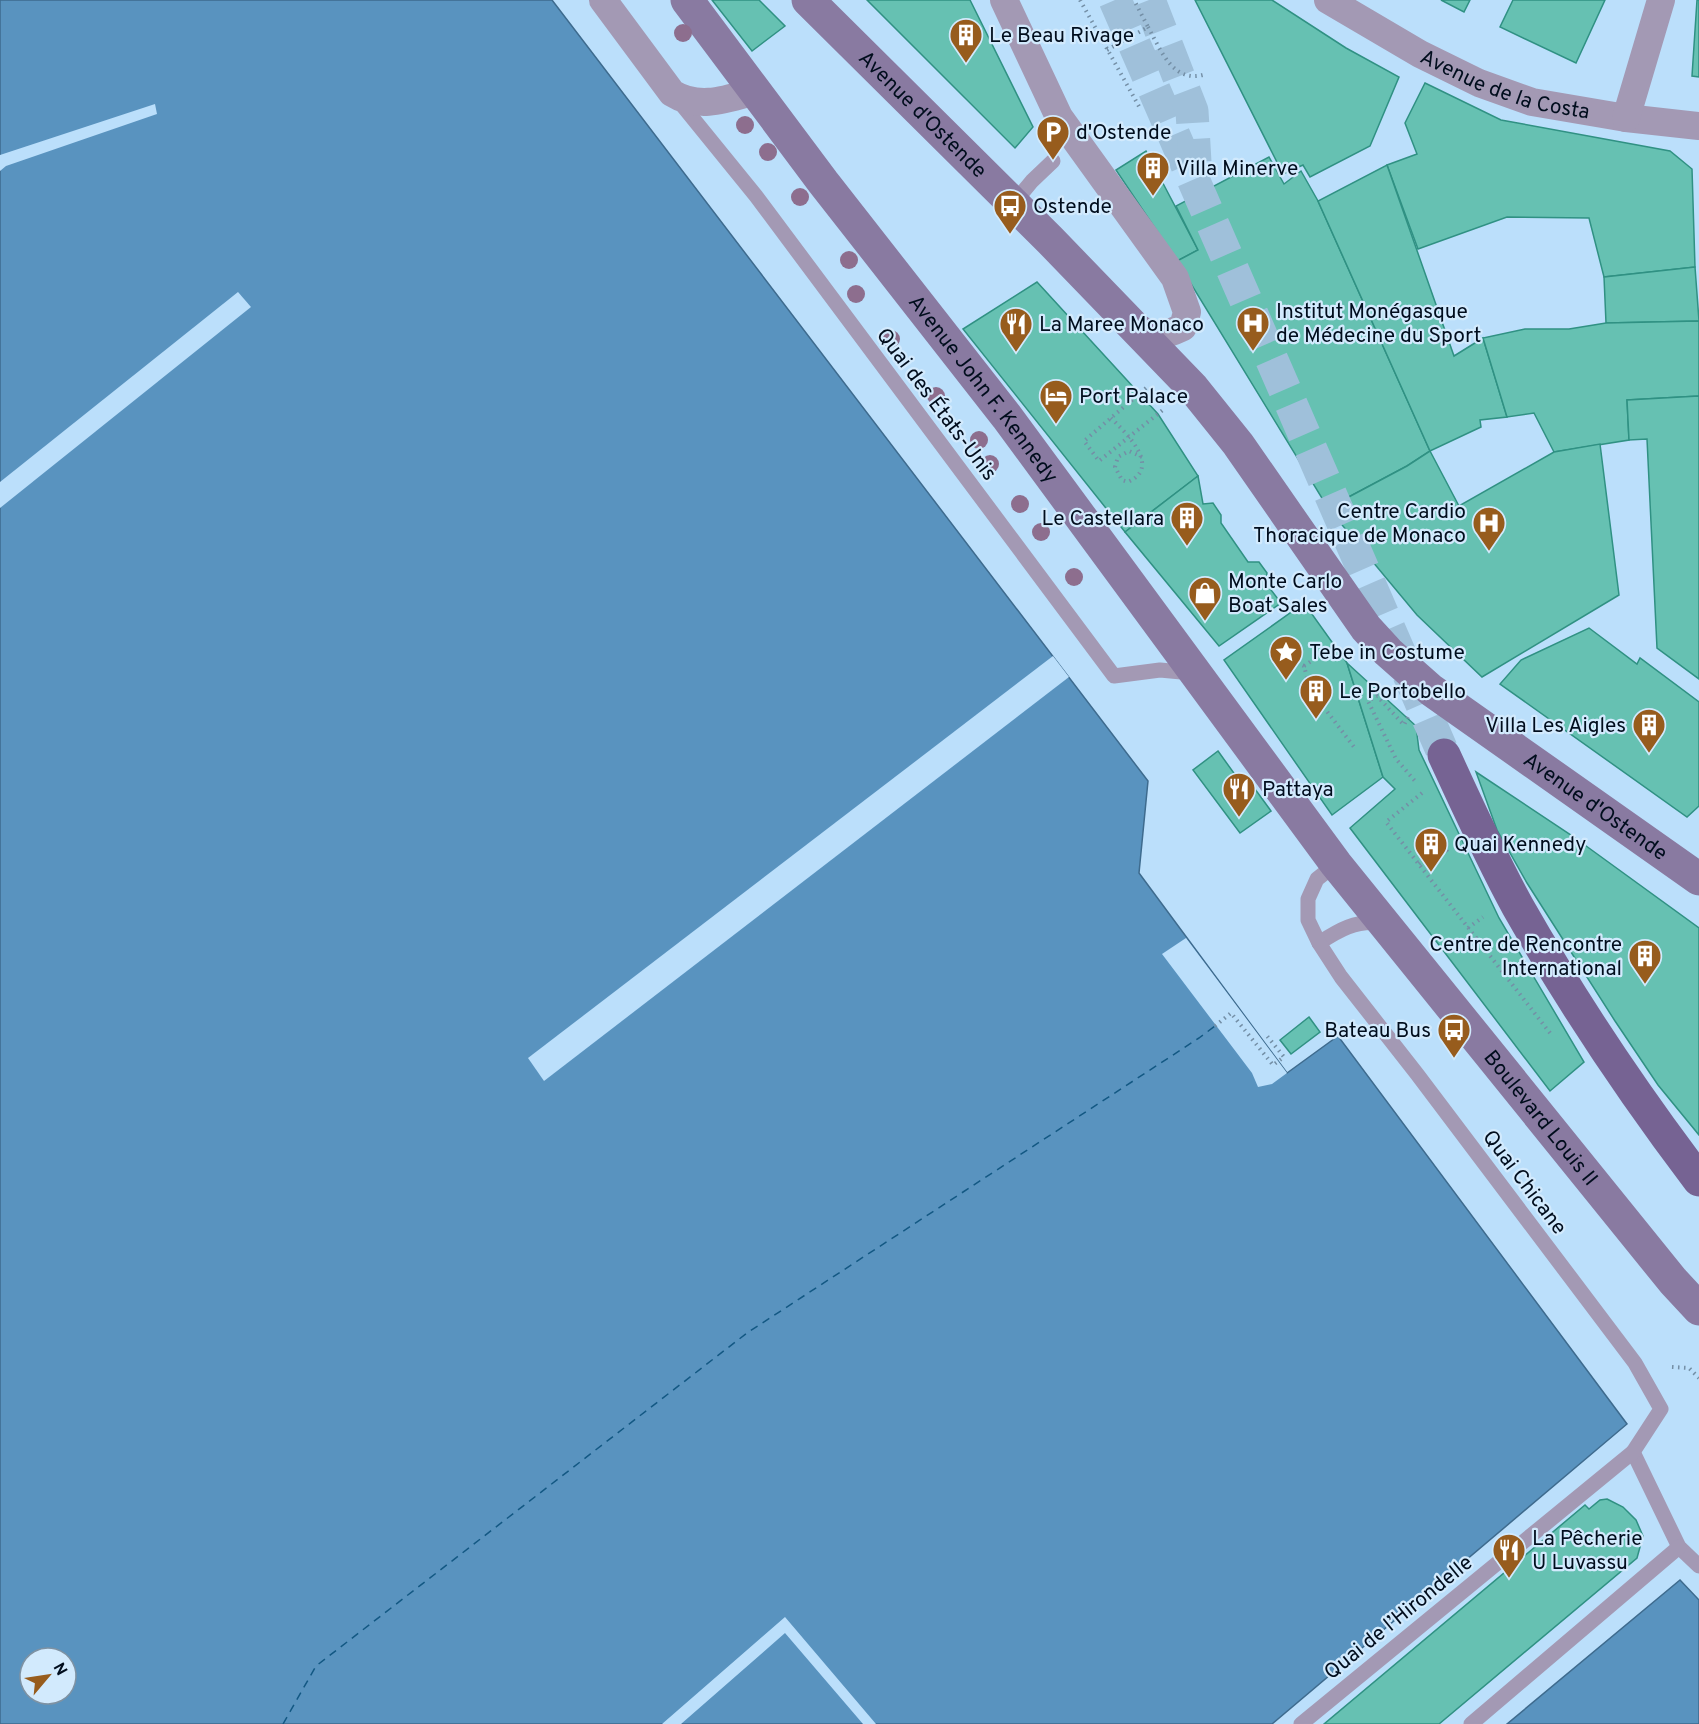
<svg xmlns="http://www.w3.org/2000/svg" width="1699" height="1724" font-family="Overpass,sans-serif">
<rect width="100%" height="100%" fill="#bbdffb"/>
<g fill="#5993bf" stroke="#3e6b8e" stroke-width="1.5" fill-rule="evenodd">
<path d="M0 0H552L1148 781 1139 873 1287 1073 1338 1036 1627 1424 1272 1724H0ZM30 1658H66V1694H30Z"/>
<polygon points="1680,1580 1699,1600 1699,1724 1507,1724"/>
</g>
<g fill="#bbdffb">
<polygon points="155,104 157,114 6,166 0,171 0,155"/>
<polygon points="238,292 251,307 0,508 0,482"/>
<polygon points="1053,656 1069,677 544,1081 528,1058"/>
<polygon points="1186,938 1287,1073 1272,1084 1258,1087 1252,1073 1162,954"/>
<polygon points="785,1617 876,1724 863,1724 785,1633 681,1724 662,1724"/>
</g>
<g fill="none" stroke-linecap="round" stroke-linejoin="round">
<polyline stroke="#135883" stroke-width="1.5" stroke-dasharray="8 6" stroke-linecap="butt" points="283,1724 316,1666 747,1333 1199,1038 1215,1026"/>
</g>
<g fill="#66c1b2" stroke="#309183" stroke-width="1.5">
<polygon points="712,0 759,0 785,26 752,51"/>
<polygon points="867,0 970,0 1033,127 1015,148"/>
<polygon points="1195,0 1272,0 1346,48 1399,77 1370,146 1310,177 1303,165 1283,174"/>
<polygon points="1441,0 1470,0 1464,12"/>
<polygon points="1513,0 1605,0 1576,63 1500,27"/>
<polygon points="1697,0 1699,0 1699,77 1692,76"/>
<polygon points="1425,83 1501,120 1670,151 1692,169 1695,267 1604,277 1589,218 1507,217 1418,249 1387,165 1417,154 1405,123"/>
<polygon points="1146,151 1198,250 1177,261 1116,170"/>
<polygon points="1269,157 1284,184 1301,171 1318,201 1430,451 1407,466 1328,508 1177,261 1198,250 1176,206"/>
<polygon points="1387,165 1454,356 1483,338 1507,417 1480,420 1481,427 1430,451 1318,201"/>
<polygon points="1695,267 1699,321 1606,323 1604,277"/>
<polygon points="1037,282 1158,414 1198,476 1125,532 963,329"/>
<polygon points="1699,321 1699,396 1627,400 1629,440 1554,452 1534,413 1507,417 1483,338 1525,329 1569,329 1606,323"/>
<polygon points="1699,396 1699,679 1657,648 1647,439 1629,440 1627,400"/>
<polygon points="1600,444 1619,595 1482,677 1417,615 1328,508 1407,466 1430,451 1459,506 1554,452"/>
<polygon points="1198,476 1203,504 1213,503 1221,515 1221,523 1248,562 1259,562 1267,573 1265,582 1281,603 1219,646 1125,532"/>
<polygon points="1304,603 1347,663 1383,777 1332,815 1224,660"/>
<polygon points="1589,628 1637,664 1640,658 1699,702 1699,806 1687,817 1500,684 1521,660"/>
<polygon points="1347,663 1416,726 1419,750 1499,918 1584,1062 1550,1091 1350,828 1395,789 1383,777"/>
<polygon points="1218,751 1241,783 1247,778 1271,811 1240,833 1193,770"/>
<polygon points="1476,772 1571,835 1699,928 1699,1135 1658,1085 1615,1021 1527,883 1497,830"/>
<polygon points="1309,1017 1320,1032 1291,1054 1280,1040"/>
<polygon points="1607,1499 1623,1507 1636,1520 1643,1536 1637,1558 1439,1724 1324,1724 1585,1505 1589,1509 1600,1500"/>
</g>
<g fill="none" stroke-linecap="round" stroke-linejoin="round">
<g stroke="#9fc0da" stroke-width="33" stroke-dasharray="33 16" stroke-linecap="butt">
<polyline points="1115,0 1444,755"/>
<polyline points="1149,0 1192,111 1195,162"/>
</g>
<g stroke="#748fa6" stroke-width="4" stroke-dasharray="1.5 4.5" stroke-linecap="butt">
<polyline points="1080,0 1141,110"/>
<path d="M1148 27C1161 50 1173 85 1206 74"/>
<polyline points="1107,50 1148,27 1134,0"/>
<polyline points="1146,388 1084,441 1099,461 1164,409"/>
<path d="M1111 418C1126 433 1162 467 1128 482L1122 480 1115 467 1118 457 1129 451 1142 457"/>
<polyline points="1281,655 1304,666 1310,689 1354,747"/>
<polyline points="1304,666 1335,645"/>
<polyline points="1408,717 1404,725 1377,696 1368,701 1396,759 1415,781"/>
<polyline points="1422,793 1386,822 1550,1033"/>
<polyline points="1443,837 1439,840 1449,854"/>
<polyline points="1419,864 1442,844"/>
<polyline points="1468,928 1483,917"/>
<polyline points="1215,1026 1231,1013 1273,1065 1284,1057 1267,1036"/>
<polyline points="1672,1367 1689,1368 1699,1378"/>
</g>
<g stroke="#a399b4" stroke-width="15">
<polyline points="678,100 756,196 1114,676 1160,670 1192,673"/>
<polyline points="1013,204 1032,181 1053,161"/>
<path d="M1319 943C1339 930 1356 920 1380 923"/>
<polyline points="1633,1452 1679,1547 1699,1566"/>
<polyline points="1301,1724 1633,1452 1661,1409 1635,1363 1417,1074 1341,977 1319,943 1308,920 1308,899 1317,879 1336,864"/>
<polyline points="1471,1724 1679,1547"/>
</g>
<g stroke="#a399b4" stroke-width="28">
<path d="M603 0 672 93C699 110 727 99 756 91"/>
<path d="M1004 0 1059 117 1175 278 1187 312 1183 327C1162 337 1158 337 1137 328"/>
<path id="s1" d="M1328 0 1420 54 1479 83 1532 102 1626 118 1699 126"/>
<polyline points="1626,118 1661,0"/>
</g>
<g stroke="#897aa1" stroke-width="33">
<path id="s2" d="M687 0 823 182 1007 417 1336 864 1673 1281 1699 1309"/>
<path id="s3" d="M808 0 1050 240 1193 388 1238 444 1366 628 1388 652 1431 690 1699 879"/>
</g>
<path stroke="#766393" stroke-width="33" d="M1444 755C1468 807 1491 858 1518 907 1572 1002 1633 1093 1699 1180"/>
</g>
<g fill="#8d6e8e">
<circle cx="683" cy="33" r="9"/>
<circle cx="745" cy="125" r="9"/>
<circle cx="768" cy="152" r="9"/>
<circle cx="800" cy="197" r="9"/>
<circle cx="849" cy="260" r="9"/>
<circle cx="856" cy="294" r="9"/>
<circle cx="891" cy="339" r="9"/>
<circle cx="936" cy="396" r="9"/>
<circle cx="979" cy="440" r="9"/>
<circle cx="990" cy="464" r="9"/>
<circle cx="1020" cy="504" r="9"/>
<circle cx="1041" cy="532" r="9"/>
<circle cx="1074" cy="577" r="9"/>
</g>
<defs>
<g id="building-pin" transform="scale(1.725)"><path d="M0 17L-7.5 6A9.5 9.5 0 1 1 7.5 6Z" fill="#975c1d" stroke="#d2eafd"/><path d="M-4-6H4V6H1V3H-1V6H-4ZM-2.5-4.3h1.7v1.8h-1.7ZM.8-4.3h1.7v1.8H.8ZM-2.5-1h1.7V.8h-1.7ZM.8-1h1.7V.8H.8Z" fill="#fff"/></g>
<g id="parking-pin" transform="scale(1.725)"><path d="M0 17L-7.5 6A9.5 9.5 0 1 1 7.5 6Z" fill="#975c1d" stroke="#d2eafd"/><path d="M-3.5-5.5H1a3.5 3.5 0 0 1 0 7H-1V5.5H-3.5ZM-1-3.4V-.6H.8a1.4 1.4 0 0 0 0-2.8Z" fill="#fff"/></g>
<g id="bus-pin" transform="scale(1.725)"><path d="M0 17L-7.5 6A9.5 9.5 0 1 1 7.5 6Z" fill="#975c1d" stroke="#d2eafd"/><path d="M-5-6H5V4H4V6H2V4H-2V6H-4V4H-5ZM-3.5-4V0h7V-4ZM-3.5 1.2v1.5H-2V1.2ZM2 1.2v1.5H3.5V1.2Z" fill="#fff"/></g>
<g id="hospital-pin" transform="scale(1.725)"><path d="M0 17L-7.5 6A9.5 9.5 0 1 1 7.5 6Z" fill="#975c1d" stroke="#d2eafd"/><path d="M-5-5h3v3.5h4V-5h3V5h-3V1.5h-4V5h-3Z" fill="#fff"/></g>
<g id="restaurant-pin" transform="scale(1.725)"><path d="M0 17L-7.5 6A9.5 9.5 0 1 1 7.5 6Z" fill="#975c1d" stroke="#d2eafd"/><path d="M-5-6h1v4h1v-4h1v4h1v-4h1v5L-1.5 .5V6h-2V.5L-5-1ZM5-6V6H3V1.5H1.5Q1.5-4 5-6Z" fill="#fff"/></g>
<g id="hotel-pin" transform="scale(1.725)"><path d="M0 17L-7.5 6A9.5 9.5 0 1 1 7.5 6Z" fill="#975c1d" stroke="#d2eafd"/><path d="M-6-4.5h1.5V1H6V5H4.5V3h-9V5H-6ZM-4 0a1.8 1.8 0 1 1 3.6 0ZM.5 0V-2.5h3Q6-2.5 6 0Z" fill="#fff"/></g>
<g id="shop-pin" transform="scale(1.725)"><path d="M0 17L-7.5 6A9.5 9.5 0 1 1 7.5 6Z" fill="#975c1d" stroke="#d2eafd"/><path d="M-5-2.5h2.3a2.7 3.5 0 0 1 5.4 0H5L5.5 6h-11ZM-1.5-2.5h3a1.5 2.3 0 0 0-3 0Z" fill="#fff"/></g>
<g id="sight-pin" transform="scale(1.725)"><path d="M0 17L-7.5 6A9.5 9.5 0 1 1 7.5 6Z" fill="#975c1d" stroke="#d2eafd"/><path d="M0-6L1.8-2.2L6-1.7L2.9 1.2L3.7 5.4L0 3.3L-3.7 5.4L-2.9 1.2L-6-1.7L-1.8-2.2Z" fill="#fff"/></g>
</defs>
<g fill-rule="evenodd">
<use href="#building-pin" x="966" y="35"/>
<use href="#parking-pin" x="1053" y="132"/>
<use href="#building-pin" x="1153" y="168"/>
<use href="#bus-pin" x="1010" y="206"/>
<use href="#hospital-pin" x="1253" y="323"/>
<use href="#restaurant-pin" x="1016" y="324"/>
<use href="#hotel-pin" x="1056" y="396"/>
<use href="#building-pin" x="1187" y="518"/>
<use href="#hospital-pin" x="1489" y="523"/>
<use href="#shop-pin" x="1205" y="593"/>
<use href="#sight-pin" x="1286" y="652"/>
<use href="#building-pin" x="1316" y="691"/>
<use href="#building-pin" x="1649" y="725"/>
<use href="#restaurant-pin" x="1239" y="789"/>
<use href="#building-pin" x="1431" y="844"/>
<use href="#building-pin" x="1645" y="956"/>
<use href="#bus-pin" x="1454" y="1030"/>
<use href="#restaurant-pin" x="1509" y="1550"/>
</g>
<g text-anchor="middle" stroke-width="4.5" stroke-linejoin="round" paint-order="stroke">
<g font-size="21" fill="#000d1d" stroke="#d2eafd" text-anchor="start">
<text x="989" y="42">Le Beau Rivage</text>
<text x="1076" y="139">d'Ostende</text>
<text x="1176" y="175">Villa Minerve</text>
<text x="1033" y="213">Ostende</text>
<text x="1276" y="318">Institut Monégasque<tspan x="1276" dy="24">de Médecine du Sport</tspan></text>
<text x="1039" y="331">La Maree Monaco</text>
<text x="1079" y="403">Port Palace</text>
<text x="1466" y="518" text-anchor="end">Centre Cardio<tspan x="1466" dy="24">Thoracique de Monaco</tspan></text>
<text x="1164" y="525" text-anchor="end">Le Castellara</text>
<text x="1228" y="588">Monte Carlo<tspan x="1228" dy="24">Boat Sales</tspan></text>
<text x="1309" y="659">Tebe in Costume</text>
<text x="1339" y="698">Le Portobello</text>
<text x="1626" y="732" text-anchor="end">Villa Les Aigles</text>
<text x="1262" y="796">Pattaya</text>
<text x="1454" y="851">Quai Kennedy</text>
<text x="1622" y="951" text-anchor="end">Centre de Rencontre<tspan x="1622" dy="24">International</tspan></text>
<text x="1431" y="1037" text-anchor="end">Bateau Bus</text>
<text x="1532" y="1545">La Pêcherie<tspan x="1532" dy="24">U Luvassu</tspan></text>
</g>
<g font-size="21" fill="#000d1d" stroke="#d2eafd">
<text dy="7" stroke="none"><textPath href="#s1" startOffset="198">Avenue de la Costa</textPath></text>
<text dy="7" stroke="none"><textPath href="#s3" startOffset="162">Avenue d'Ostende</textPath></text>
<text dy="7" stroke="none"><textPath href="#s2" startOffset="489">Avenue John F. Kennedy</textPath></text>
<text transform="translate(937 404) rotate(53)" y="7">Quai des États-Unis</text>
<text dy="7" stroke="none"><textPath href="#s3" startOffset="1134">Avenue d'Ostende</textPath></text>
<text dy="7" stroke="none"><textPath href="#s2" startOffset="1407">Boulevard Louis II</textPath></text>
<text transform="translate(1525 1182) rotate(53)" y="7">Quai Chicane</text>
<text transform="translate(1398 1617) rotate(-39)" y="7">Quai de l’Hirondelle</text>
</g>
</g>
<g transform="translate(48 1676) rotate(61)"><circle r="28" fill="#d2eafd" stroke="#7e92a3" stroke-width="1.5"/>
<path d="M0-4.5L10 22L0 15L-10 22Z" fill="#975c1d"/>
<text y="-9" font-size="16" font-weight="bold" text-anchor="middle" fill="#000d1d">N</text>
</g>
</svg>
